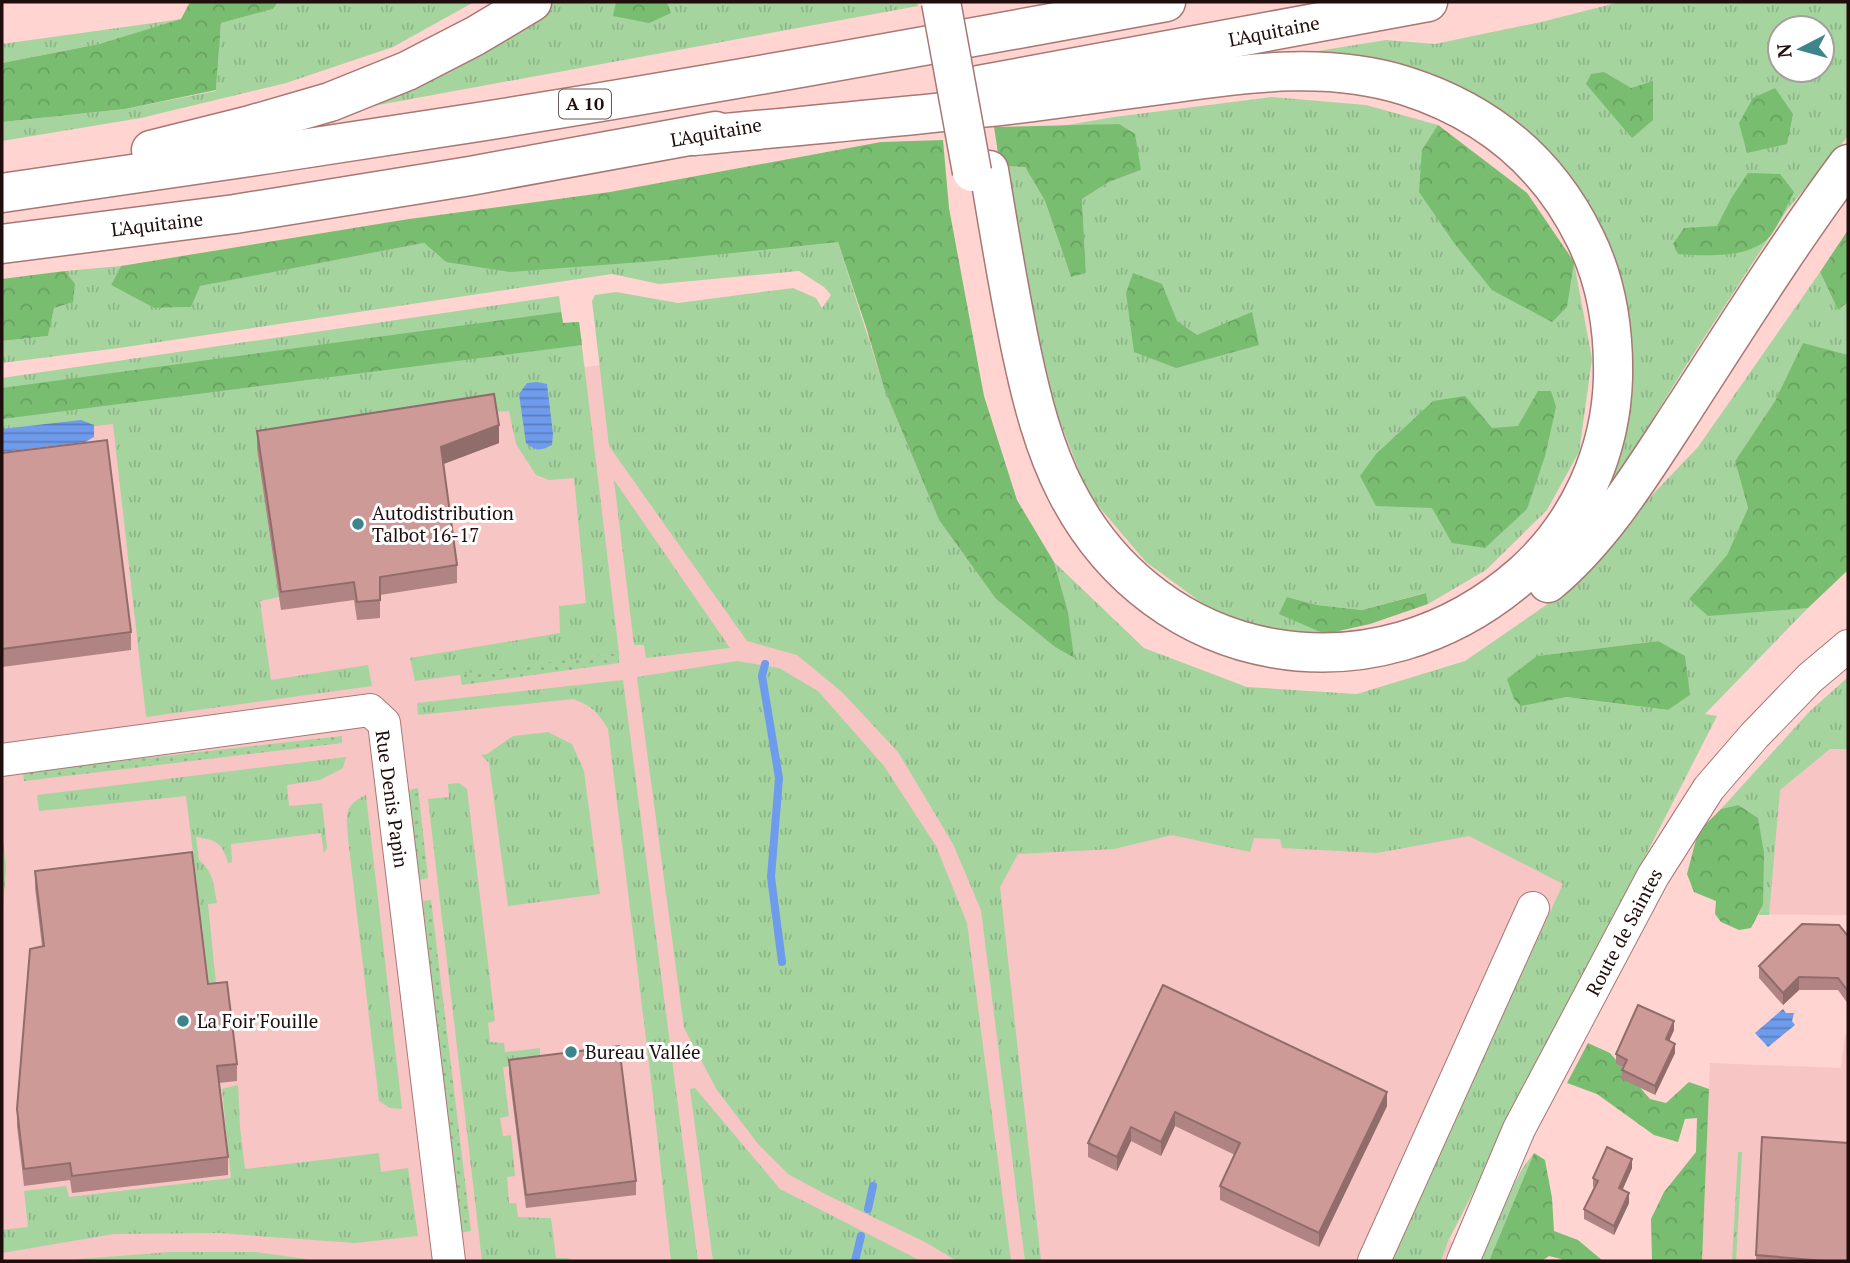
<svg xmlns="http://www.w3.org/2000/svg" width="1850" height="1263" font-family="'PT Serif',serif">
<defs>
<pattern id="grass-tufts" width="24" height="20" patternUnits="userSpaceOnUse" patternTransform="scale(1.75)"><rect width="24" height="20" fill="#a5d49f"/><path d="M3 7l-1-3M5 7V3M7 7l1-3M15 17l-1-3M17 17v-4M19 17l1-3" fill="none" stroke="#8eb588"/></pattern>
<pattern id="forest-crowns" width="20" height="18" patternUnits="userSpaceOnUse" patternTransform="scale(1.75)"><rect width="20" height="18" fill="#79bd70"/><path d="M2 6a3 3 0 1 1 6 0M12 15a3 3 0 1 1 6 0" fill="none" stroke="#68a160"/></pattern>
<pattern id="park-dots" width="8" height="8" patternUnits="userSpaceOnUse" patternTransform="scale(1.75)"><rect width="8" height="8" fill="#a5d49f"/><path d="M2 2h.1M6 6h.1" fill="none" stroke="#8eb588" stroke-width="1.8" stroke-linecap="round"/></pattern>
<pattern id="water-rules" width="6" height="5" patternUnits="userSpaceOnUse" patternTransform="scale(1.75)"><rect width="6" height="5" fill="#6f9bec"/><path d="M0 2.5h6" fill="none" stroke="#5b7dbe"/></pattern>
</defs>
<rect width="100%" height="100%" fill="#ffd4d1"/>
<g fill="#f7c5c3">
<polygon points="868,333 1154,706 1717,716 1449,1240 1479,1261 2,1261 2,437"/>
<polygon points="1848,697 1848,915 1715,914 1721,809"/>
<polygon points="1845,1035 1848,1035 1848,1261 1702,1261 1710,1063 1841,1068"/>
</g>
<g fill="url(#grass-tufts)" fill-rule="evenodd">
<polygon points="278,2 474,2 393,47 286,83 141,118 2,141 2,122 125,109 216,91 221,23 273,9"/>
<polygon points="549,2 917,2 918,6 313,117"/>
<path d="M1620 2H1848V136L1787 210 1685 367 1614 481 1608 470 1625 411 1556 164 1323 56 1318 51 1386 40 1435 44 1541 22ZM1780 28H1822V70H1780Z"/>
<polygon points="182,19 99,44 2,63 2,44"/>
<polygon points="1272,97 1366,105 1438,125 1527,193 1574,262 1592,359 1579,452 1547,510 1486,570 1428,604 1425,593 1362,610 1317,605 1287,597 1325,634 1275,632 1213,611 1146,562 1088,494 1047,388 1000,166 1025,167 1045,201 1071,277 1086,273 1082,199 1109,182 1141,170 1119,124 1056,127 1114,117"/>
<path d="M838 242 884 388 939 520 996 599 1055 647 1073 658 1068 612 1054 562 1144 648 1247 687 1357 694 1465 661 1549 603 1698 447 1820 272 1838 310 1848 302V355L1803 344 1775 401 1735 461 1748 508 1727 555 1689 599 1774 610 1808 608 1705 714 1717 716 1448 1241 1441 1261H1390L1563 884 1469 836 1377 853 1282 848 1280 839 1254 838 1250 852 1172 835 1114 849 1018 854 1000 887 1041 1261H1025L981 910 953 844 898 752 842 692 797 655 747 641 609 446 592 301 595 295 616 292 678 303 793 288 816 298 822 308 831 295 824 287 799 271 659 284 612 274 119 348 2 363V341L48 336 54 307 74 284 65 271 121 266 111 285 154 308 190 307 199 286 424 243 446 262ZM1658 641 1690 695 1668 710 1566 697 1508 679 1538 656Z"/>
<polygon points="559,296 563,323 579,322 619,653 415,681 410,658 560,633 559,606 586,603 574,478 549,480 536,475 516,444 509,411 494,412 257,449 279,597 260,601 271,680 368,665 372,686 146,717 113,424 2,437 2,378"/>
<polygon points="614,480 730,648 646,658 644,645 634,645"/>
<polygon points="737,661 779,668 818,691 884,766 936,846 967,923 1011,1261 957,1261 925,1242 825,1194 788,1174 758,1144 717,1090 684,1028 637,677"/>
<polygon points="1848,677 1848,749 1830,749 1780,790 1769,915 1759,915 1763,905 1738,805 1721,809 1809,712"/>
<path d="M623 680 698 1261H671L652 1088 608 729C598 712 592 706 573 699L418 715 417 703Z"/>
<polygon points="548,732 572,744 584,771 600,894 508,906 489,763 481,755 487,754 513,736"/>
<path d="M346 757 343 768 320 780 287 785 289 806 322 803 327 848 324 853 321 833 231 844 232 862 228 863C223 843 216 840 196 837L199 860C213 871 214 886 217 903L208 904 217 994 211 998 186 796 39 811 37 795Z"/>
<polygon points="459,783 467,789 495,1021 488,1023 490,1042 504,1043 505,1052 540,1048 540,1062 503,1067 509,1116 500,1118 503,1136 511,1135 515,1176 507,1177 509,1203 516,1203 518,1217 551,1218 556,1258 567,1258 574,1261 482,1261 428,799 449,797 448,784"/>
<path d="M366 795 402 1109 390 1108 379 1101 348 839C347 816 342 806 366 795Z"/>
<polygon points="2,829 6,868 2,923"/>
<polygon points="238,1085 240,1127 245,1169 379,1153 381,1172 408,1168 418,1236 355,1243 218,1233 114,1234 2,1253 2,1230 28,1227 24,1191 66,1186 69,1197 231,1178 222,1089"/>
<polygon points="695,1088 780,1189 921,1261 713,1261 690,1089"/>
<polygon points="1738,1152 1742,1152 1736,1261 1732,1261"/>
<polygon points="1534,1153 1489,1261 1475,1261 1522,1169"/>
<polygon points="171,1252 255,1252 321,1261 66,1261 79,1259"/>
</g>
<g fill="url(#forest-crowns)">
<polygon points="190,2 278,2 273,9 221,23 216,90 125,109 2,122 2,63 99,44 181,19"/>
<polygon points="616,2 667,2 671,13 649,23 613,16"/>
<polygon points="1604,72 1631,88 1653,81 1653,120 1632,138 1586,84 1591,74"/>
<polygon points="1775,88 1793,114 1787,144 1747,153 1739,123 1753,98"/>
<polygon points="1119,124 1135,134 1141,170 1109,182 1082,199 1086,273 1071,277 1045,201 1025,167 1000,166 994,127"/>
<polygon points="1438,125 1527,193 1574,262 1567,307 1552,322 1492,290 1454,243 1419,192 1422,150"/>
<polygon points="943,140 949,208 984,396 1017,500 1054,562 1068,612 1074,658 1055,647 996,599 939,520 884,388 868,333 838,242 655,261 510,272 446,262 424,243 200,286 191,307 154,308 111,285 121,266 409,219 610,192 881,142"/>
<path d="M1748 173 1780 174 1794 192C1787 206 1780 222 1771 235 1752 259 1706 256 1678 254L1673 244 1684 228 1717 226 1732 197Z"/>
<polygon points="1848,230 1848,302 1838,310 1820,272"/>
<polygon points="65,271 75,284 73,302 54,308 48,336 2,341 2,279"/>
<polygon points="1133,273 1162,284 1177,321 1197,335 1252,312 1259,345 1176,368 1134,352 1126,293"/>
<polygon points="561,312 563,323 579,322 582,345 2,419 2,388"/>
<polygon points="1803,343 1848,355 1848,570 1808,608 1708,616 1689,599 1727,555 1748,508 1735,461 1775,401"/>
<polygon points="1538,391 1551,391 1556,407 1545,456 1527,509 1485,548 1452,543 1432,508 1376,506 1360,476 1376,454 1433,401 1465,396 1492,428 1518,426"/>
<polygon points="1426,593 1428,604 1370,624 1325,634 1279,614 1287,597 1317,605 1362,610"/>
<polygon points="1658,641 1685,656 1690,695 1668,710 1566,697 1521,706 1514,699 1507,679 1537,656"/>
<polygon points="1738,805 1758,818 1764,853 1763,905 1751,928 1739,930 1721,922 1715,914 1716,901 1694,892 1687,874 1698,832 1721,809"/>
<polygon points="1588,1043 1610,1053 1650,1099 1666,1103 1689,1082 1709,1089 1702,1261 1652,1261 1651,1219 1664,1192 1696,1152 1697,1118 1685,1119 1678,1142 1654,1135 1597,1094 1567,1083"/>
<polygon points="1534,1153 1545,1160 1552,1198 1554,1231 1578,1240 1603,1261 1562,1261 1561,1259 1549,1256 1542,1261 1489,1261"/>
</g>
<g fill="url(#park-dots)">
<polygon points="619,653 619,663 462,685 460,674"/>
<polygon points="342,736 342,743 24,781 23,772"/>
<polygon points="418,788 428,878 419,880 409,790"/>
<polygon points="431,900 471,1231 459,1233 423,901"/>
</g>
<g fill="url(#water-rules)">
<path d="M537 382 547 384 553 434 552 445C541 451 535 451 526 443L519 394 527 383Z"/>
<polygon points="81,420 94,425 94,437 85,442 2,452 2,429"/>
<polygon points="1783,1009 1786,1013 1794,1013 1792,1021 1795,1025 1768,1047 1755,1033"/>
</g>
<g fill="none" stroke-linecap="round" stroke-linejoin="round">
<g stroke="#6f9bec" stroke-width="8">
<polyline points="765,664 762,676 779,778 771,877 782,962"/>
<polyline points="868,1209 873,1186"/>
<polyline points="855,1261 861,1236"/>
</g>
<g stroke="#a77774" stroke-width="34">
<g id="minor">
<polyline points="2,760 370,710 384,723 449,1261"/>
<polyline points="1374,1261 1533,908"/>
<polyline points="1463,1261 1519,1129 1653,876 1709,788 1754,736 1810,678 1848,646"/>
</g>
</g>
<g stroke="#a77774" stroke-width="41">
<g id="highway">
<polyline points="979,85 1428,2"/>
<path d="M693 136C806 125 921 116 1034 102 1081 96 1128 89 1176 83 1252 72 1331 62 1406 86 1487 112 1548 162 1585 238 1607 282 1614 329 1613 378 1611 452 1579 523 1524 573 1376 705 1157 669 1066 491 1044 448 1032 401 1022 354 1009 293 999 231 989 170"/>
<polyline points="151,150 247,126 330,102 407,71 475,36 532,2"/>
<path d="M2 193C154 171 307 149 459 125 695 88 931 45 1166 2"/>
<polyline points="2,244 235,214 470,176 716,131"/>
<path d="M1548 583C1604 537 1645 468 1685 407 1738 325 1790 242 1848 164"/>
</g>
</g>
<use href="#minor" stroke="#fff" stroke-width="32"/>
<use href="#highway" stroke="#fff" stroke-width="38"/>
<g stroke="#a77774" stroke-width="41" stroke-linecap="butt">
<polyline id="highway-bridge" points="941,2 972,172"/>
</g>
<use href="#highway-bridge" stroke="#fff" stroke-width="38"/>
</g>
<g fill="#b08483">
<polygon points="257,431 499,443 443,464 457,565 457,583 380,595 380,618 357,620 354,600 281,610 257,449"/>
<polygon points="2,453 131,632 131,650 2,667"/>
<polygon points="35,871 208,984 237,1064 237,1081 219,1083 228,1157 228,1175 72,1193 70,1180 24,1186 17,1126 17,1109 42,946 35,888"/>
<polygon points="1848,936 1848,1004 1838,990 1799,990 1783,1005 1759,978 1759,966"/>
<polygon points="1163,985 1387,1106 1319,1247 1220,1200 1220,1186 1235,1155 1175,1126 1161,1156 1131,1141 1117,1171 1088,1157 1088,1143"/>
<polygon points="1674,1030 1669,1041 1675,1053 1655,1095 1622,1079 1622,1070 1623,1067 1616,1064 1616,1054"/>
<polygon points="509,1060 636,1181 636,1195 526,1208 509,1074"/>
<polygon points="1762,1137 1848,1261 1756,1261"/>
<polygon points="1632,1168 1622,1190 1629,1203 1614,1235 1584,1219 1584,1209 1595,1188 1593,1187 1593,1178"/>
</g>
<g fill="#906c6a">
<polygon points="499,425 499,443 441,465 441,447"/>
<polygon points="1799,977 1799,990 1783,1005 1783,993"/>
<polygon points="1674,1021 1674,1030 1666,1048 1666,1039"/>
<polygon points="1675,1044 1675,1053 1655,1095 1655,1086"/>
<polygon points="1387,1092 1387,1106 1319,1247 1319,1233"/>
<polygon points="1175,1112 1175,1126 1161,1156 1161,1142"/>
<polygon points="1131,1127 1131,1141 1117,1171 1117,1157"/>
<polygon points="1632,1159 1632,1168 1619,1198 1619,1188"/>
<polygon points="1629,1193 1629,1203 1614,1235 1614,1226"/>
</g>
<g fill="#cd9a98" stroke="#906c6a" stroke-width="2">
<polygon points="494,394 499,425 441,447 457,565 380,577 380,600 357,602 354,582 281,592 257,431"/>
<polygon points="107,440 131,632 2,649 2,453"/>
<polygon points="192,852 208,984 227,982 237,1064 217,1066 228,1157 72,1176 70,1163 24,1169 17,1109 30,949 44,946 35,871"/>
<polygon points="1802,924 1839,925 1848,936 1848,991 1838,978 1799,977 1783,993 1759,966"/>
<polygon points="1163,985 1387,1092 1319,1233 1220,1186 1240,1143 1175,1112 1161,1142 1131,1127 1117,1157 1088,1143"/>
<polygon points="1638,1005 1674,1021 1666,1039 1675,1044 1655,1086 1622,1070 1627,1060 1616,1054"/>
<polygon points="619,1046 636,1181 526,1195 509,1060"/>
<polygon points="1762,1137 1848,1143 1848,1261 1824,1261 1756,1255"/>
<polygon points="1607,1147 1632,1159 1619,1188 1629,1193 1614,1226 1584,1209 1598,1181 1593,1178"/>
</g>
<g fill="#3d858a" stroke="#fff" stroke-width="2.5">
<circle cx="358" cy="524" r="7"/>
<circle cx="183" cy="1021" r="7"/>
<circle cx="571" cy="1052" r="7"/>
</g>
<g text-anchor="middle" stroke-width="6" stroke-linejoin="round" paint-order="stroke">
<rect fill="#fff" stroke="#625656" stroke-width="2" x="559" y="89.5" width="52" height="29" rx="5"/>
<g font-size="18" font-weight="bold" fill="#1f0e0d">
<text x="585" y="110">A 10</text>
</g>
<g font-size="19" fill="#1f0e0d" stroke="#fff">
<text transform="translate(1274 31) rotate(-11)" y="7">L'Aquitaine</text>
<text transform="translate(716 132) rotate(-10)" y="7">L'Aquitaine</text>
<text transform="translate(157 224) rotate(-7)" y="7">L'Aquitaine</text>
<text transform="translate(392 799) rotate(82)" y="7">Rue Denis Papin</text>
<text transform="translate(1624 932) rotate(-62)" y="7">Route de Saintes</text>
</g>
<g font-size="19" fill="#1f0e0d" stroke="#fff" text-anchor="start">
<text x="372" y="520">Autodistribution<tspan x="372" dy="22">Talbot 16-17</tspan></text>
<text x="197" y="1028">La Foir'Fouille</text>
<text x="585" y="1059">Bureau Vallée</text>
</g>
</g>
<rect width="1850" height="1263" fill="none" stroke="#1f0e0d" stroke-width="7"/>
<g transform="translate(1801 49) rotate(264)"><circle r="33" fill="#ffffff" stroke="#a59f9e" stroke-width="2"/>
<path d="M0-5L12 26L0 18L-12 26Z" fill="#3d858a"/>
<text y="-10" font-size="19" font-weight="bold" text-anchor="middle" fill="#1f0e0d">N</text>
</g>
</svg>
